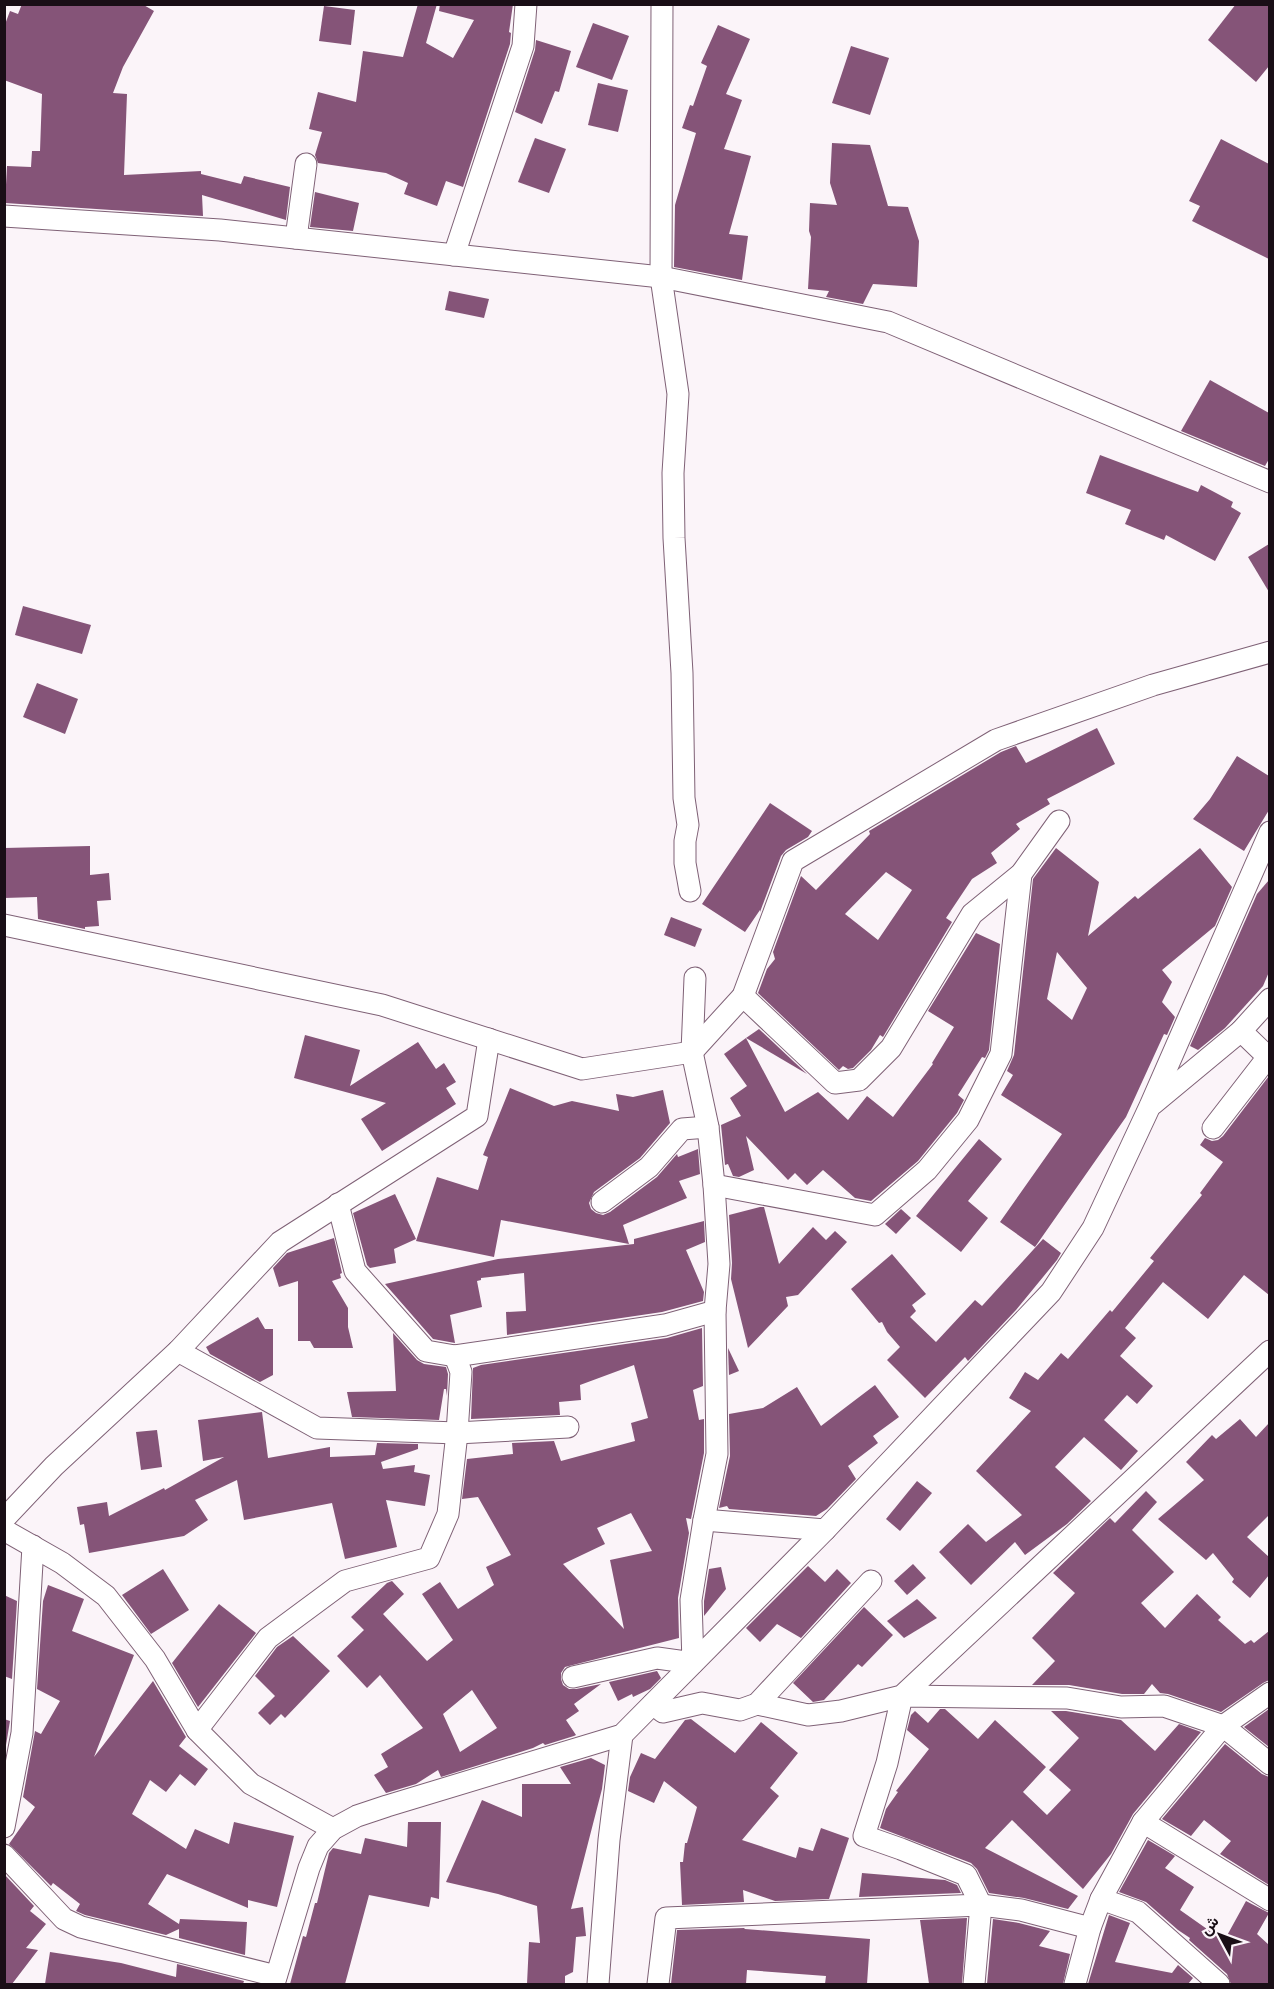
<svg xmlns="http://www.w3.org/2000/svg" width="1274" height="1989" font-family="Overpass,Vazirmatn,sans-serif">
<rect width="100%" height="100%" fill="#fbf4f9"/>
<g fill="#855478" fill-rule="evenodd">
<polygon points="22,4 142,4 154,11 123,67 113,93 127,94 124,175 201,171 201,174 241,184 244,176 290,187 286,220 202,195 203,216 5,203 7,166 31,167 32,151 40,151 42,94 4,80 4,27 10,11 18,14"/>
<polygon points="418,4 437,4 426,43 453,58 474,20 439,11 440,4 513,4 509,32 511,33 510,44 463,187 446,181 437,206 404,194 408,183 386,173 318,163 315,155 322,132 309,129 318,92 356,102 363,51 403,57"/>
<polygon points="1236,4 1269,4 1269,66 1256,82 1208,40"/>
<polygon points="324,6 355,10 351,45 319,41"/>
<polygon points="593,23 629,36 612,80 576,67"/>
<polygon points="718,25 750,39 726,94 742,100 724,149 751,156 729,234 748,236 742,280 674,267 675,205 696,133 682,128 690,105 693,106 707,66 701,63"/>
<polygon points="536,40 571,51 559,92 555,91 542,124 515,112 535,50"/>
<polygon points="851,46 889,58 870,115 832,103"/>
<polygon points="598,83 628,90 618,132 588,125"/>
<polygon points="535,138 566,149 549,193 518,182"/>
<polygon points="1221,139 1269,164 1269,259 1192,221 1200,206 1189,201"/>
<polygon points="832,143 870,145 888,206 908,207 919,241 917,287 873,284 863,304 826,297 829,291 808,289 811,237 809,231 810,203 837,205 830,183"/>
<polygon points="315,192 359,203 353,231 310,227"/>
<polygon points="449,291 489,299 484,318 445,310"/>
<polygon points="1210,380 1269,413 1269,459 1265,466 1181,431"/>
<polygon points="1100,455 1198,492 1201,485 1233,502 1231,507 1241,513 1215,561 1166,535 1164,540 1125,524 1131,510 1086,493"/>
<polygon points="1269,544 1269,592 1248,557"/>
<polygon points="23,606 91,625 82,654 15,635"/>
<polygon points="37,683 78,699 65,734 23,717"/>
<path d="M1097 728 1115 764 1047 799 1050 804 1016 824 1020 829 991 853 997 863 972 879 946 918 952 922 883 1037 880 1035 871 1050 853 1068 848 1069 843 1066 839 1070 758 993 767 969 775 959 773 952 801 876 816 890 870 834 869 831 1001 752 1016 746 1026 763ZM886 872 912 890 878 940 845 914Z"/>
<polygon points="1237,756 1269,776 1269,810 1244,851 1193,819 1210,799"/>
<polygon points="770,803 812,831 808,837 786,850 781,856 760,912 760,910 745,932 702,904"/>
<polygon points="90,846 90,875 109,873 111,900 97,901 99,926 85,927 85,929 38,919 37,897 4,898 4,848"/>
<path d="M1056 848 1099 882 1088 936 1135 896 1138 899 1200 848 1232 887 1215 926 1162 970 1172 982 1162 1002 1175 1017 1167 1035 1164 1034 1126 1117 1035 1247 1000 1222 1062 1134 1001 1095 1013 1075 1007 1071 1014 1055 1033 879ZM1057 952 1087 988 1072 1020 1047 999Z"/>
<polygon points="1269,880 1269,972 1263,986 1225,1028 1198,1050 1190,1046 1257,894"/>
<polygon points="671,917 702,929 695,947 664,935"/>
<polygon points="976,933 1000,944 989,1050 985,1058 982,1057 958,1095 964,1100 957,1113 918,1161 871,1201 855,1198 823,1170 807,1185 795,1173 788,1180 746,1136 754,1170 739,1177 733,1176 728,1164 725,1165 721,1125 741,1116 730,1098 747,1086 724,1054 746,1038 785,1112 818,1092 848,1120 867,1096 893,1117 933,1064 932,1063 954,1027 928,1011"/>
<polygon points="759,1029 807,1074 746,1038"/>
<polygon points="305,1035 360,1050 350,1086 418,1042 436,1069 444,1063 456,1082 446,1088 456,1104 382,1151 361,1119 386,1103 294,1078"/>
<polygon points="1269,1076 1269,1295 1244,1275 1208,1319 1163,1282 1125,1328 1136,1338 1120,1356 1153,1386 1137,1404 1127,1395 1104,1420 1138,1451 1121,1470 1084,1437 1055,1467 1091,1501 1067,1524 1025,1555 1015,1542 971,1585 939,1552 968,1524 986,1542 1022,1515 976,1471 1031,1411 1009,1398 1025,1372 1038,1380 1061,1353 1068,1359 1110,1310 1112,1312 1154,1261 1150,1258 1202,1195 1200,1193 1223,1162 1200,1145 1205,1138 1212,1141 1218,1140 1223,1136"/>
<polygon points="510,1088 554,1106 572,1101 619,1111 616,1094 633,1097 663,1090 670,1123 640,1158 594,1192 589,1203 591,1209 596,1213 603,1215 610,1212 657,1177 677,1154 678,1157 698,1149 700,1174 679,1181 687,1198 623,1225 629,1244 501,1220 494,1257 416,1241 437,1177 478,1190 488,1157 483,1155"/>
<polygon points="979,1139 1002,1159 968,1201 988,1218 961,1252 916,1216"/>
<polygon points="395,1194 416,1239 394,1249 396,1263 370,1268 367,1265 353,1213"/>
<polygon points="760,1207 764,1207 779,1264 813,1227 826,1240 835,1231 847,1242 798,1295 786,1297 788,1306 748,1348 731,1279 732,1263 729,1215"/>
<polygon points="901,1209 911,1218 896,1234 885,1224"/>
<polygon points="704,1221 705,1242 686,1250 704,1292 703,1301 662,1312 507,1335 506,1312 526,1311 524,1273 481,1278 481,1280 477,1281 482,1307 450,1315 455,1343 433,1339 385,1284 498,1259 634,1244 634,1239"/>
<polygon points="334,1238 342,1273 340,1274 341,1278 332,1281 348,1308 348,1327 353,1348 314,1348 310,1341 298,1341 298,1281 279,1287 273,1268 287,1253"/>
<polygon points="1043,1239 1061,1253 1057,1260 1016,1310 968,1361 965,1357 925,1398 887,1360 900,1347 887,1332 882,1322 879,1323 851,1289 892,1254 926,1294 912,1305 916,1311 910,1317 936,1342 975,1300 982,1306"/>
<polygon points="258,1317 265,1329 273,1329 273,1375 260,1382 210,1354 206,1347"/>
<path d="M702 1328 703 1386 693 1390 699 1420 704 1419V1453L691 1519 686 1518 689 1533 678 1598 679 1638 565 1667 561 1673V1679L563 1685 569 1689H576L601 1684 574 1704 579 1711 566 1720 576 1735 574 1736 545 1745 543 1743 533 1748 441 1777 438 1770 416 1784 386 1793 374 1775 388 1767 381 1754 423 1728 380 1675 367 1688 337 1656 364 1630 351 1617 387 1583 392 1581 404 1594 383 1614 427 1661 453 1640 422 1594 440 1582 458 1609 494 1585 486 1567 511 1555 478 1497 462 1499 467 1459 513 1454 512 1443 554 1441 561 1461 635 1441 631 1423 648 1418 634 1365 580 1385 581 1400 559 1402 560 1415 471 1419 473 1368 481 1365 667 1338ZM631 1513 652 1551 610 1560 624 1629 563 1564 605 1544 597 1528ZM472 1690 497 1728 460 1752 443 1714Z"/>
<polygon points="393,1333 417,1360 424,1364 446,1367 448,1374 447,1396 446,1389 444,1389 439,1420 352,1417 347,1392 396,1391"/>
<polygon points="728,1348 739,1371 729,1375"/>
<polygon points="875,1385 899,1417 873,1436 878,1443 848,1466 856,1479 827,1509 816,1516 729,1509 727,1506 719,1508 730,1456 729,1414 763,1408 797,1387 821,1426"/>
<polygon points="262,1412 268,1458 330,1447 330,1457 375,1455 377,1443 418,1444 418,1449 381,1462 383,1469 415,1465 414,1472 430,1475 425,1506 386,1500 397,1547 345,1559 332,1503 244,1520 237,1480 195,1500 208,1520 184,1536 89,1553 84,1524 80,1525 77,1507 107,1502 109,1516 164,1488 165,1490 224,1457 203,1461 198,1420"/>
<polygon points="1240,1419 1256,1437 1269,1423 1269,1515 1247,1537 1269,1557 1269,1575 1250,1598 1232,1582 1234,1579 1213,1553 1206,1560 1158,1519 1204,1480 1186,1462 1212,1435 1216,1439"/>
<polygon points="157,1430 162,1467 141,1470 136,1432"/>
<polygon points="917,1481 932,1493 900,1531 886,1519"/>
<polygon points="1146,1491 1157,1502 1132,1530 1174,1572 1141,1603 1165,1628 1197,1594 1221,1617 1218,1620 1245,1644 1251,1640 1254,1643 1269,1631 1269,1680 1263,1683 1221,1712 1168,1694 1160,1693 1152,1684 1144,1694 1122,1694 1069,1685 1032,1685 1055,1661 1032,1638 1075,1593 1053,1573 1110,1518 1115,1523"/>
<polygon points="913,1564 926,1578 907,1595 894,1581"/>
<polygon points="808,1566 825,1582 837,1569 851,1583 801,1638 777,1624 760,1642 746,1628"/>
<polygon points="721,1567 726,1589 704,1616 704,1601 709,1569"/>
<polygon points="163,1569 189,1610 151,1634 122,1595"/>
<polygon points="48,1585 84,1599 72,1631 134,1655 94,1757 153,1681 186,1737 179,1746 208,1769 195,1786 180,1774 166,1792 150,1780 132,1814 186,1849 195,1829 229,1844 234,1822 294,1836 277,1907 248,1900 248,1908 167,1874 148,1904 179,1924 180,1919 247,1922 245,1955 179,1938 179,1929 166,1935 85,1915 76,1911 80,1904 53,1883 51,1886 9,1844 35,1807 23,1797 35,1731 41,1734 60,1701 37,1689 43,1601"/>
<polygon points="4,1595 17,1601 12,1679 4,1676"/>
<polygon points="917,1599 937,1618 904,1638 887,1621"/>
<polygon points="219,1604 256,1633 198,1707 172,1663"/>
<polygon points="864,1607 893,1635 862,1667 858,1664 824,1700 813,1702 793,1683"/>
<polygon points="293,1636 330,1671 285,1718 281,1714 270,1725 258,1713 275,1696 255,1676 277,1647"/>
<polygon points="657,1671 661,1678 650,1689 633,1697 632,1694 618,1701 609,1682"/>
<polygon points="940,1709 945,1709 978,1739 995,1720 1046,1767 1023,1792 1047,1815 1071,1790 1049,1770 1079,1738 1051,1711 1066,1711 1121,1720 1155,1751 1179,1724 1201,1732 1133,1814 1111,1854 1083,1889 1012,1820 985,1848 1078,1896 1068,1909 1024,1898 989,1893 977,1869 971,1863 880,1828 886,1809 898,1792 896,1791 929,1749 907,1730 911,1715 915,1711 928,1723"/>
<polygon points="1269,1709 1269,1747 1244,1727"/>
<polygon points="4,1719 10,1721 4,1757"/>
<polygon points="691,1719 735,1753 761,1722 798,1753 770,1788 779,1796 742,1840 796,1858 799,1847 813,1851 821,1828 849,1838 829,1899 775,1901 743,1890 744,1902 682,1905 680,1862 683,1862 685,1843 687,1843 697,1807 664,1781 654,1803 628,1791 630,1777 641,1753 655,1759 685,1720"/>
<polygon points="1225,1744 1262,1774 1269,1777 1269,1885 1220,1854 1231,1841 1204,1820 1191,1836 1162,1819"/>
<polygon points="591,1758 605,1765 602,1789 571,1909 583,1907 586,1936 576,1937 573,1972 565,1976 565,1984 527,1984 529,1942 540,1943 537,1906 498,1894 446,1882 482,1800 522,1817 522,1784 571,1784 560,1767"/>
<polygon points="408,1822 441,1822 439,1899 431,1897 429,1907 369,1895 345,1984 290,1984 303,1936 306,1937 315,1903 317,1903 329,1853 333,1848 361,1854 365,1838 407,1847"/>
<polygon points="1148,1840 1175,1856 1165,1868 1194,1887 1180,1910 1224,1941 1246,1901 1269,1913 1257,1934 1269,1945 1269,1984 1231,1984 1227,1974 1189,1940 1190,1938 1178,1930 1146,1902 1119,1892"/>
<polygon points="862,1873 945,1880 957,1885 961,1893 859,1897"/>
<polygon points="4,1874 34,1906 30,1911 46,1924 26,1948 38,1950 12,1984 4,1984"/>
<polygon points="1109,1915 1130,1923 1115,1962 1172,1973 1178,1965 1193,1978 1188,1984 1088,1984"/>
<polygon points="967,1918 962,1984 929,1984 920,1920"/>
<polygon points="993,1919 1019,1923 1050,1931 1039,1946 1070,1954 1063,1984 987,1984"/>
<polygon points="744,1928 745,1929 870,1939 867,1984 825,1984 826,1976 747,1970 746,1984 671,1984 677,1930"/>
<polygon points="50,1952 121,1963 176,1977 177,1964 244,1981 243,1984 45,1984"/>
</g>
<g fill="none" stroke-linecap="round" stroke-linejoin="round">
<g stroke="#7f6176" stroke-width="23">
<g id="street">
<polyline points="662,4 661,277 678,394 673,473 674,538 682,673 684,798 688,825 685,841 685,863 690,891"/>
<polyline points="4,216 220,230 661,277 888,322 1270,482"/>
<polyline points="296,238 306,164"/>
<polyline points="454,255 523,46 526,4"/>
<polyline points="4,925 382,1005 582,1069 692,1052 743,996 793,861 996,740 1153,685 1270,652"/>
<polyline points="743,996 835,1083 859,1080 891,1048 972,914 1021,874 1059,821"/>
<polyline points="1153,1104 1241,1031 1270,999"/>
<polyline points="1213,1128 1268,1057 1241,1031"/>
<polyline points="714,1185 875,1215 927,1170 968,1120 1001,1054 1021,874"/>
<polyline points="602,1202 649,1167 682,1129 708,1127"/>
<polyline points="338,1204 355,1271 426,1351 455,1356 665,1325 715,1311"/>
<polyline points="178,1351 317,1428 457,1433 568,1427"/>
<polyline points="4,1519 54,1466 178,1351 280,1242 477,1116 489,1039"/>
<polyline points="704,1520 825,1530"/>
<polyline points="4,1530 62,1563 106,1596 155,1659 197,1730 251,1784 333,1829"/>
<polyline points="573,1677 657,1658 693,1663 691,1600 704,1520 717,1454 715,1311 719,1264 714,1185 708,1127 692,1052 695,978"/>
<polyline points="653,1704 663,1712 702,1703 740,1710 757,1704 871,1581"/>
<polyline points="757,1704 808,1715 841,1711 902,1696 1270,1351"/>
<polyline points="197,1730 268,1638 345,1581 429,1558 448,1514 457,1433 461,1372 455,1356"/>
<polyline points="1143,1822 1270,1900"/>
<polyline points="4,1827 22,1733 33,1546"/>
<polyline points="4,1855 64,1919 81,1927 276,1976"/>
<polyline points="1101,1899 1138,1912 1219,1984"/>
<polyline points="274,1984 309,1868 318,1846 333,1829 357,1816 387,1806 622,1735 825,1530 1051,1292 1093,1228 1150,1106 1270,832"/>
<polyline points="598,1984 609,1840 622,1735"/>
<polyline points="658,1984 666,1918 981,1905 1021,1910 1090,1928"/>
<polyline points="974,1984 981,1905 966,1875 901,1849 864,1836 887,1763 902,1696 1067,1698 1121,1707 1164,1706 1223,1726 1270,1764"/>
<polyline points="1075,1984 1090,1928 1101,1899 1143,1822 1223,1726 1270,1693"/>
</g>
</g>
<use href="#street" stroke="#fff" stroke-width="21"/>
</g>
<rect width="1274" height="1989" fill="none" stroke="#190e16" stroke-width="12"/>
<g transform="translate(1220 1935) rotate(311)" stroke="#fbf4f9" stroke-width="4.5" paint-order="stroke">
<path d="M0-4.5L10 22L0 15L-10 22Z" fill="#190e16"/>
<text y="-9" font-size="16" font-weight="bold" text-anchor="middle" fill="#190e16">ش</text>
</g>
</svg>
